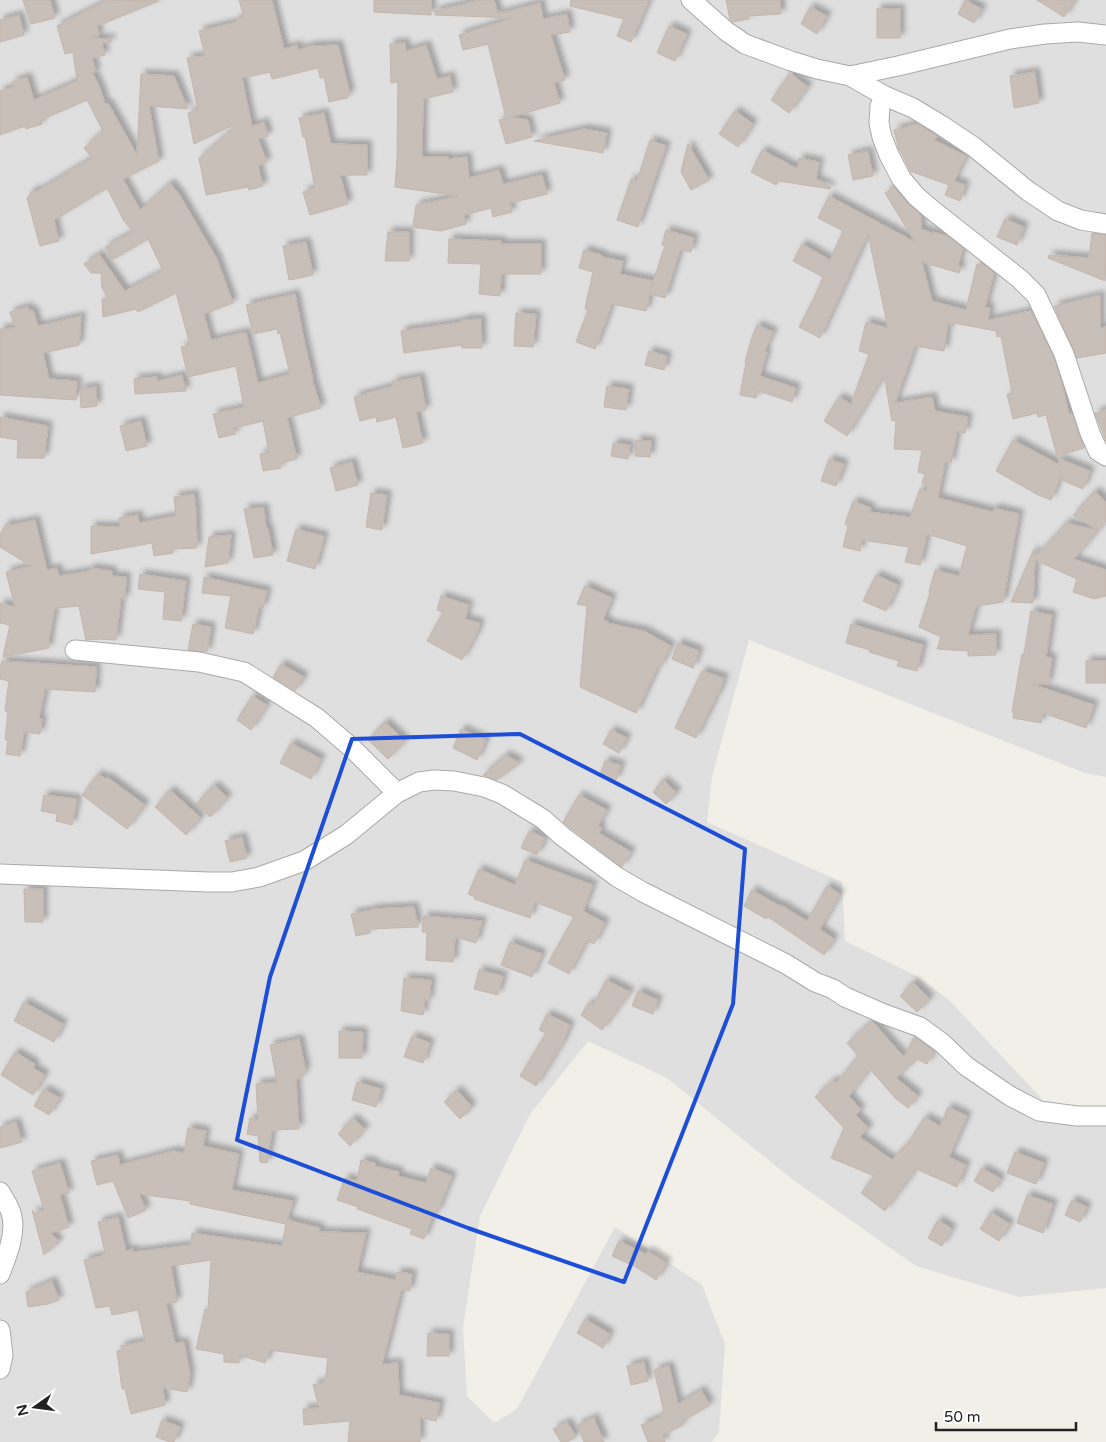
<svg xmlns="http://www.w3.org/2000/svg" width="1106" height="1442" font-family="'Varela Round',sans-serif">
<defs>
<filter id="shadow"><feDropShadow dx="4.5" dy="-4.5" stdDeviation="2.5" flood-color="#0004"/></filter>
</defs>
<rect width="100%" height="100%" fill="#f2efe9"/>
<polygon fill="#e0dfdf" points="0,0 1106,0 1106,777 1085,773 749,640 712,776 707,822 842,882 845,941 915,975 948,999 1058,1116 1106,1121 1106,1288 1019,1297 916,1266 792,1179 667,1078 588,1041 530,1114 480,1216 463,1328 467,1396 494,1423 517,1409 615,1227 702,1285 725,1344 719,1432 712,1442 0,1442"/>
<g fill="#c7bfb8" stroke="#c4b6ab" filter="url(#shadow)">
<polygon points="23,0 50,0 55,18 31,24"/>
<polygon points="108,0 159,1 97,26 99,35 92,38 111,39 111,42 102,44 105,55 92,58 96,72 92,72 100,88 105,104 108,103 137,155 141,74 174,76 188,109 149,106 159,161 123,179 140,210 170,183 179,194 217,259 233,303 204,314 211,340 246,332 258,383 290,374 280,333 278,334 277,329 253,334 246,305 295,294 304,340 313,379 312,379 321,408 287,418 297,459 280,463 281,468 263,471 260,454 269,453 263,421 234,428 235,434 219,438 213,414 244,407 236,366 188,377 181,347 190,345 176,293 138,312 136,309 103,317 102,299 108,298 102,288 101,273 91,273 84,264 99,254 125,291 163,271 148,239 112,260 105,247 133,232 124,221 107,188 54,220 59,241 40,246 27,198 34,189 36,192 92,158 84,148 103,131 87,100 41,120 42,124 26,129 25,126 0,135 0,91 14,87 12,82 27,77 34,100 77,81 73,52 65,54 57,26"/>
<polygon points="239,0 272,0 284,49 297,45 298,50 311,46 338,45 350,94 347,95 347,98 329,102 324,77 320,78 318,68 272,79 270,72 242,78 252,126 264,122 268,136 258,139 267,162 258,166 263,186 249,190 248,187 206,195 199,158 235,127 233,125 194,144 188,113 198,110 187,58 205,56 199,31 237,22 236,19 244,17"/>
<polygon points="374,0 431,0 431,15 374,12"/>
<polygon points="480,0 494,0 498,14 540,3 543,19 567,14 570,32 551,35 565,80 554,83 560,103 511,117 528,120 532,137 506,144 499,120 506,118 488,44 463,50 459,35 513,18 435,15 435,11"/>
<polygon points="571,0 649,0 631,42 617,36 624,19 570,6"/>
<polygon points="726,0 780,0 781,14 748,16 749,19 733,22 730,20"/>
<polygon points="965,0 982,9 974,23 958,14"/>
<polygon points="1037,0 1075,0 1064,17"/>
<polygon points="810,7 827,16 817,34 801,24"/>
<rect x="877" y="9" width="23" height="29"/>
<polygon points="19,15 24,35 0,42 0,20"/>
<polygon points="669,26 687,34 675,61 657,53"/>
<polygon points="405,43 406,51 426,45 437,79 450,76 453,92 423,99 422,157 448,157 448,159 467,157 469,178 499,170 503,184 542,175 547,194 510,203 512,212 493,217 491,208 464,215 466,224 441,231 413,227 416,205 459,196 395,187 397,160 398,82 391,83 390,44"/>
<polygon points="1035,72 1039,103 1014,108 1010,76"/>
<polygon points="790,73 808,87 789,113 771,100"/>
<polygon points="735,111 753,124 738,147 719,134"/>
<polygon points="324,113 331,144 367,145 367,175 340,175 348,204 310,215 303,192 315,188 305,137 303,137 299,118"/>
<polygon points="918,124 937,136 934,140 966,156 954,181 965,185 960,201 945,195 949,185 910,171 900,150 899,150 894,130"/>
<polygon points="584,129 607,133 603,153 534,141"/>
<polygon points="650,140 666,146 638,227 617,220 631,179 637,181"/>
<polygon points="688,144 709,180 691,190 681,172"/>
<polygon points="762,150 798,169 799,158 819,162 816,179 831,187 830,189 779,181 776,185 751,172"/>
<polygon points="868,151 873,176 853,180 848,155"/>
<polygon points="894,187 907,203 919,213 921,217 921,229 930,232 932,234 932,232 948,236 963,248 958,265 961,267 959,273 922,262 932,301 966,310 977,264 986,266 994,273 985,307 990,308 988,320 1031,311 1054,358 1062,384 1069,414 1072,413 1084,448 1057,456 1046,415 1038,417 1037,413 1013,419 1007,394 1012,393 1001,336 997,337 996,331 954,323 954,326 948,324 944,351 915,346 895,403 932,397 935,411 968,417 965,433 957,431 951,463 945,462 938,498 993,512 994,508 1019,514 1003,602 976,606 968,635 996,634 996,655 968,656 968,651 937,649 941,637 919,627 930,593 929,592 935,570 959,576 967,546 927,534 920,565 905,562 909,547 862,540 860,551 843,547 848,526 845,524 853,501 871,508 869,512 910,517 920,489 926,491 928,487 922,483 925,474 918,472 922,450 894,449 896,420 892,421 884,375 847,436 824,421 839,397 851,404 869,354 859,351 866,322 888,328 868,234 820,338 799,327 814,298 823,277 793,261 802,244 830,260 843,231 818,218 829,196 915,242 885,193"/>
<polygon points="1005,219 1024,227 1017,245 997,237"/>
<polygon points="666,230 694,238 691,252 680,250 665,298 650,294 646,311 612,304 595,349 576,342 588,310 585,309 593,272 579,268 584,250 602,255 602,257 623,261 620,274 653,281 651,288 665,246 662,245"/>
<polygon points="388,232 409,232 409,261 385,261"/>
<polygon points="1092,233 1106,235 1105,281 1048,258 1049,255 1089,258"/>
<polygon points="449,239 501,241 501,244 541,244 541,274 501,274 500,296 479,294 481,264 448,263"/>
<polygon points="306,242 313,275 289,280 283,246"/>
<polygon points="1100,295 1100,328 1106,327 1106,353 1077,358 1054,306"/>
<polygon points="28,307 29,311 33,310 38,326 81,316 79,345 43,353 49,379 77,381 76,400 0,395 0,329 15,328 10,312"/>
<polygon points="516,313 536,314 533,347 514,346"/>
<polygon points="481,319 482,348 462,348 462,345 404,353 401,331 462,322 462,320"/>
<polygon points="757,325 773,332 764,352 767,352 760,376 796,388 792,402 758,391 756,398 740,395 746,362 745,362 752,337"/>
<polygon points="649,351 667,356 664,370 645,365"/>
<polygon points="182,375 186,391 135,394 134,379 157,377 157,381"/>
<polygon points="420,377 426,410 416,412 423,443 403,448 396,417 377,422 376,417 360,421 354,397 393,386 392,382"/>
<polygon points="607,386 629,389 626,410 604,407"/>
<polygon points="96,387 97,406 81,408 80,389"/>
<polygon points="1106,410 1106,441 1095,413"/>
<polygon points="0,417 48,426 44,458 17,458 18,440 0,437"/>
<polygon points="141,421 147,446 126,451 120,426"/>
<polygon points="636,440 651,441 650,457 635,456"/>
<polygon points="1013,440 1060,465 1058,458 1090,471 1083,489 1064,481 1062,473 1051,500 1038,495 996,471"/>
<polygon points="613,443 630,445 628,459 611,456"/>
<polygon points="829,459 844,464 836,486 821,481"/>
<polygon points="352,462 358,485 336,491 330,468"/>
<polygon points="1095,491 1106,502 1106,521 1074,559 1106,570 1106,596 1094,599 1073,592 1077,579 1035,560 1033,603 1011,602 1034,549 1035,557 1066,523 1097,530 1073,515"/>
<polygon points="371,493 387,495 382,530 366,527"/>
<polygon points="194,494 196,511 197,548 172,549 173,553 154,556 152,543 91,554 91,526 120,527 119,518 138,515 139,523 176,516 174,497"/>
<polygon points="264,508 266,528 268,528 273,555 254,558 244,509"/>
<polygon points="35,520 47,570 57,568 59,576 90,571 90,568 112,571 112,576 126,577 125,599 121,598 116,640 100,639 86,640 79,606 55,608 49,639 49,648 3,657 10,625 0,623 0,603 15,607 6,572 31,566 0,547 0,534 7,523 11,525"/>
<polygon points="296,529 324,536 315,569 287,561"/>
<polygon points="231,535 228,563 205,567 209,537"/>
<polygon points="140,574 186,581 181,621 163,619 165,592 138,589"/>
<polygon points="876,575 898,585 886,611 863,601"/>
<polygon points="204,577 267,591 263,608 259,607 253,634 225,628 231,596 202,593"/>
<polygon points="585,586 612,598 603,620 608,621 607,623 644,631 671,646 660,667 658,666 636,713 580,687 587,606 577,604"/>
<polygon points="441,596 469,605 465,619 480,623 477,633 462,660 427,641 443,612 437,610"/>
<polygon points="1031,611 1052,615 1046,657 1052,658 1048,684 1032,684 1094,705 1086,728 1043,713 1041,723 1013,718 1014,713 1012,712 1022,654 1024,654"/>
<polygon points="193,624 211,627 207,652 188,650"/>
<polygon points="851,624 923,645 917,671 897,666 899,661 869,652 870,650 846,643"/>
<polygon points="678,643 699,651 693,668 672,659"/>
<polygon points="2,661 96,667 95,692 45,689 39,719 42,719 40,734 24,732 20,756 6,754 8,740 5,740 8,712 5,711 9,681 0,679 0,669"/>
<rect x="1086" y="661" width="20" height="22"/>
<polygon points="281,664 304,677 295,691 273,677"/>
<polygon points="702,671 724,678 718,695 717,695 696,738 675,728"/>
<polygon points="252,696 267,705 251,730 237,720"/>
<polygon points="385,722 405,741 388,759 368,740"/>
<polygon points="461,729 486,740 477,760 453,748"/>
<polygon points="611,730 627,738 619,753 603,744"/>
<polygon points="291,743 321,759 311,779 280,763"/>
<polygon points="506,755 520,763 497,780 483,775"/>
<polygon points="605,761 621,765 616,780 600,775"/>
<polygon points="98,774 106,779 107,777 145,805 127,829 82,795"/>
<polygon points="663,780 677,793 666,804 653,792"/>
<polygon points="214,785 228,798 210,817 196,804"/>
<polygon points="170,790 201,818 186,835 155,807"/>
<polygon points="44,795 77,799 72,825 56,821 57,814 41,811"/>
<polygon points="579,795 607,810 598,826 602,828 599,833 631,852 622,867 563,822"/>
<polygon points="529,831 545,838 537,855 521,848"/>
<polygon points="242,837 247,858 230,862 225,841"/>
<polygon points="525,860 593,885 583,911 605,923 594,944 587,940 569,974 548,963 574,917 535,902 530,918 474,899 475,897 468,894 479,869 515,885"/>
<polygon points="827,886 840,894 820,929 834,939 824,955 768,917 766,919 744,906 752,890 780,906 781,905 807,921"/>
<polygon points="24,889 43,889 43,922 25,922"/>
<polygon points="414,907 418,927 369,929 370,933 356,936 351,914 372,910 372,909"/>
<polygon points="424,916 482,921 476,943 455,937 453,962 426,960 427,932 422,932"/>
<polygon points="510,942 542,954 532,977 501,965"/>
<polygon points="479,970 503,976 498,995 474,989"/>
<polygon points="404,978 431,980 429,1001 425,1000 423,1015 401,1011"/>
<polygon points="606,980 630,992 602,1030 581,1015 589,1003 593,1005"/>
<polygon points="913,982 930,999 917,1012 900,996"/>
<polygon points="638,991 658,1000 653,1014 632,1006"/>
<polygon points="24,1002 63,1024 54,1042 14,1021"/>
<polygon points="547,1014 570,1025 563,1042 536,1086 520,1076 546,1033 539,1030"/>
<polygon points="872,1021 904,1057 914,1037 934,1051 927,1064 917,1059 896,1078 918,1096 908,1108 895,1098 870,1069 849,1096 861,1110 856,1115 869,1128 860,1137 892,1160 907,1144 925,1117 940,1126 948,1107 967,1116 949,1157 966,1165 957,1187 916,1169 885,1211 861,1193 874,1176 831,1158 844,1128 815,1097 833,1080 836,1083 858,1056 847,1043"/>
<polygon points="339,1031 363,1032 362,1058 339,1058"/>
<polygon points="412,1036 430,1043 423,1063 404,1057"/>
<polygon points="299,1039 306,1072 302,1073 303,1077 296,1079 299,1129 272,1130 267,1163 260,1162 258,1136 247,1134 250,1118 258,1120 256,1084 277,1082 270,1045"/>
<polygon points="15,1052 35,1064 33,1068 45,1075 33,1095 1,1075"/>
<polygon points="357,1082 381,1089 376,1107 352,1100"/>
<polygon points="44,1089 60,1098 49,1115 34,1106"/>
<polygon points="457,1090 472,1107 460,1119 444,1102"/>
<polygon points="353,1118 365,1129 350,1146 338,1134"/>
<polygon points="16,1122 22,1142 0,1148 0,1127"/>
<polygon points="188,1128 206,1131 203,1146 239,1154 232,1190 293,1201 287,1220 320,1228 319,1232 366,1233 357,1272 396,1280 397,1272 412,1274 410,1291 401,1290 382,1364 398,1363 399,1395 440,1403 436,1421 420,1418 420,1442 348,1442 350,1421 304,1425 303,1409 319,1408 313,1385 325,1382 328,1358 270,1350 265,1363 239,1355 239,1363 224,1362 224,1354 196,1349 205,1309 208,1310 211,1260 171,1266 177,1302 166,1304 175,1343 184,1342 190,1374 187,1392 163,1388 165,1405 131,1414 125,1389 122,1389 117,1351 122,1350 121,1346 145,1341 138,1310 112,1315 110,1306 96,1308 84,1260 102,1256 102,1254 105,1253 98,1222 118,1217 126,1251 133,1249 134,1252 191,1245 192,1233 282,1246 286,1224 190,1204 190,1201 139,1194 146,1210 128,1218 113,1181 97,1185 91,1161 118,1155 120,1165 173,1151 184,1153"/>
<polygon points="1015,1152 1044,1163 1036,1184 1007,1173"/>
<polygon points="361,1160 375,1163 375,1166 399,1172 398,1176 426,1183 431,1168 452,1176 437,1213 434,1212 424,1239 410,1234 412,1229 357,1209 358,1207 337,1200 345,1178 357,1181"/>
<polygon points="60,1163 69,1193 60,1195 69,1227 51,1233 59,1242 44,1255 32,1210 34,1213 44,1210 32,1171"/>
<polygon points="982,1168 1001,1179 993,1192 974,1181"/>
<polygon points="1027,1195 1053,1204 1043,1233 1017,1223"/>
<polygon points="1072,1200 1087,1207 1080,1222 1065,1215"/>
<polygon points="991,1212 1010,1224 999,1241 980,1229"/>
<polygon points="938,1220 952,1229 942,1246 928,1238"/>
<polygon points="619,1241 646,1254 648,1251 667,1263 656,1280 634,1266 612,1256"/>
<polygon points="52,1281 59,1300 48,1304 28,1307 26,1292"/>
<polygon points="585,1319 610,1334 603,1348 577,1333"/>
<polygon points="428,1333 449,1334 449,1356 427,1356"/>
<polygon points="644,1362 648,1381 631,1385 627,1366"/>
<polygon points="669,1366 678,1404 701,1390 710,1405 681,1422 683,1425 663,1435 665,1442 648,1442 641,1425 661,1417 660,1414 664,1412 654,1370"/>
<polygon points="594,1418 604,1442 584,1442 577,1425"/>
<polygon points="162,1420 180,1427 174,1442 170,1442 156,1437"/>
<polygon points="567,1422 576,1437 567,1442 561,1442 553,1429"/>
</g>
<g fill="none" stroke-linecap="round" stroke-linejoin="round">
<g stroke="#a9a9a9" stroke-width="21">
<g id="street">
<polyline points="691,0 726,31 745,44 791,61 817,69 850,76 885,96 913,108 941,125 974,147 1028,191 1058,211 1081,220 1106,224"/>
<polyline points="850,76 898,66 1010,39 1045,34 1078,32 1106,35"/>
<polyline points="885,96 880,106 879,123 882,137 889,155 901,178 916,196 931,209 1020,279 1036,295 1064,354 1090,433 1098,451 1106,456"/>
<polyline points="75,650 199,662 244,672 317,718 353,749 397,793"/>
<polyline points="0,874 208,882 232,882 259,877 304,861 346,835 397,793 419,782 434,780 454,781 484,787 502,794 543,819 562,836 617,877 643,892 786,964 815,982 833,989 845,997 884,1014 920,1027 942,1043 966,1066 1010,1096 1039,1111 1077,1116 1106,1116"/>
<path d="M0 1192C4 1199 11 1208 12 1217 16 1235 6 1258 0 1274"/>
<polyline points="0,1330 3,1355 0,1369"/>
</g>
</g>
<use href="#street" stroke="#fff" stroke-width="19"/>
</g>
<path fill="none" stroke="#1d4ed8" stroke-width="4" stroke-linejoin="round" d="M520 734 745 849 733 1004 624 1282 468 1228 237 1140 270 977 352 739Z"/>
<g transform="translate(35 1407) rotate(256)" stroke="#ffffff" stroke-width="4" paint-order="stroke">
<path d="M0-4L9 19L0 12L-9 19Z" fill="#222222"/>
<text y="-8" font-size="14" font-weight="bold" text-anchor="middle" fill="#222222">N</text>
</g>
<path d="M936 1422v8h140v-8" fill="none" stroke="#222222" stroke-width="2.5"/>
<text x="944" y="1422" font-size="15" fill="#222222" stroke="#ffffff" stroke-width="4" paint-order="stroke">50 m</text>
</svg>
